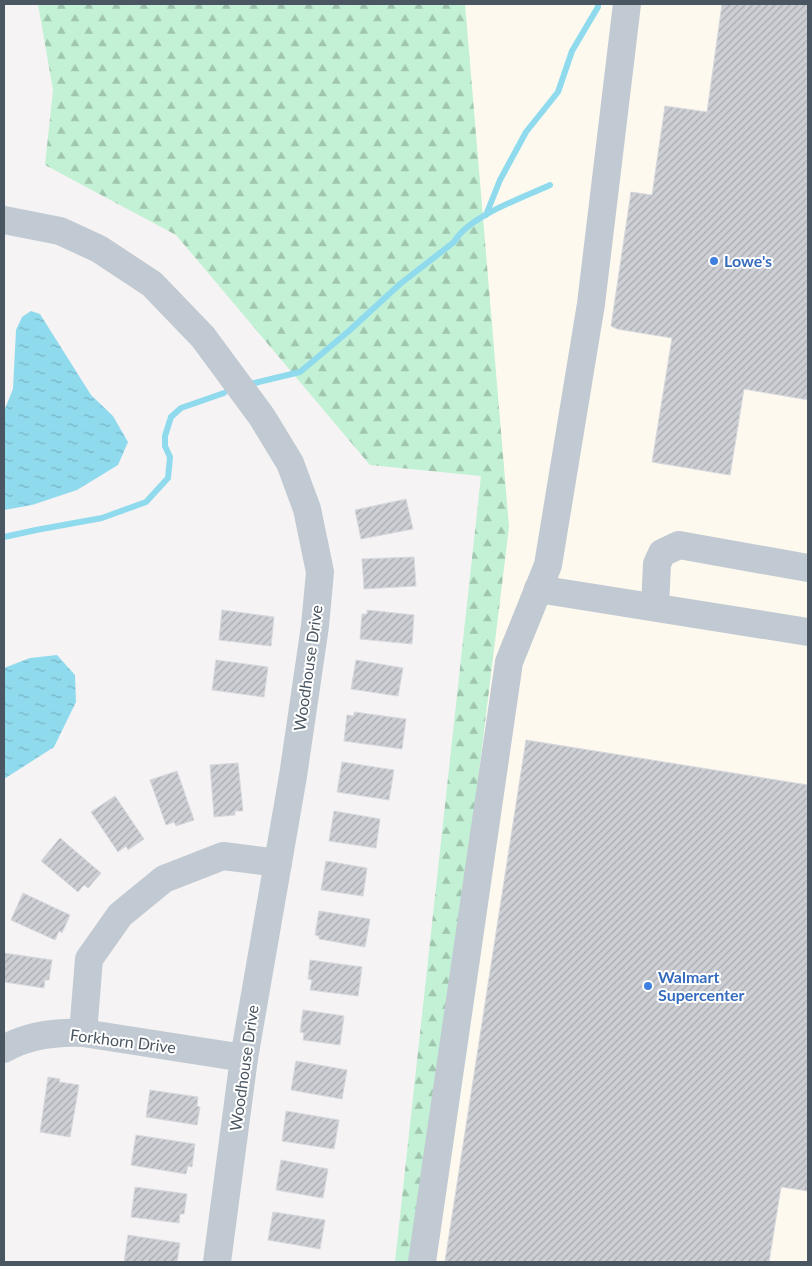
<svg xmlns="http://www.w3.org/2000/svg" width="812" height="1266" font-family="Lato,sans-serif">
<defs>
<pattern id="forest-firs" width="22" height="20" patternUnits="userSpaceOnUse" patternTransform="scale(1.25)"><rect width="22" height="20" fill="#c3f1d5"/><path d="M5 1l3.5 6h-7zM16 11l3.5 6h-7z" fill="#a0c6b0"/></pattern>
<pattern id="water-ripples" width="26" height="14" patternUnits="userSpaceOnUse" patternTransform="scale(1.25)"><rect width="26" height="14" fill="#90daee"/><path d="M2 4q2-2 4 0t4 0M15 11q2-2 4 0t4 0" fill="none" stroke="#78b4c4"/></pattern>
<pattern id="building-hatch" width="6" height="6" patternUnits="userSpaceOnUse" patternTransform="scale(1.25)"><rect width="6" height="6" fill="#cdcfd5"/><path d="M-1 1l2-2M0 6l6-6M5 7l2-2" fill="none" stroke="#a8abb0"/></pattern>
</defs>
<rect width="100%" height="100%" fill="#f5f3f3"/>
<polygon fill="#fdf9ef" points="465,4 808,4 808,1262 419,1262 509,527"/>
<polygon fill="url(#forest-firs)" points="38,4 465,4 509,527 419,1262 395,1262 481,476 370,465 176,235 45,165 53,90"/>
<g fill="url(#water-ripples)">
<polygon points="31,311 40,314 91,395 113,416 128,442 118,465 77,490 32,505 4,510 4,411 13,389 16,330 22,317"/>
<polygon points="57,655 75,675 76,702 54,747 4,779 4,668 30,658"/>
</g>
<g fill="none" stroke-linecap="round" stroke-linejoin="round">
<g stroke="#90daee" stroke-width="6">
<polyline points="486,215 500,180 526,132 558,92 572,51 598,7 598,4"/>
<path d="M250 384 300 372 350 330 400 284 454 242C469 216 522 198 550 185"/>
<polyline points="4,537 36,530 102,518 146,502 168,478 170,457 165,446 165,436 171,417 181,408 224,393"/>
</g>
</g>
<g fill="url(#building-hatch)" stroke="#d7d9de">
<polygon points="722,4 808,4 808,400 744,389 730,475 652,462 672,338 617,329 611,326 631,192 652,195 665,106 707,112"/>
<polygon points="406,499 413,529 361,539 355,510"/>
<polygon points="414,557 416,586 364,589 362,559"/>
<polygon points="222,610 274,617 271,646 219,640"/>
<polygon points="367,610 414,615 412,644 360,639 362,614 367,614"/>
<polygon points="216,660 268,667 264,697 212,690"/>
<polygon points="356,660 403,668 398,696 351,689"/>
<polygon points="354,712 406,719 402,749 344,741 347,715 354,716"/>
<polygon points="526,740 808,785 808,1191 781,1187 769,1262 455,1262 445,1261"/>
<polygon points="342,762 394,770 389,800 337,792"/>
<polygon points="238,763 243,811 235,811 235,815 214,817 210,765"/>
<polygon points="177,771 194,820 176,826 174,822 166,825 150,780"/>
<polygon points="115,796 144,839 128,850 126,846 118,852 91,812"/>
<polygon points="334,811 380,819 376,848 329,841"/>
<polygon points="60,838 101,873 88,888 84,885 78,892 41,861"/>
<polygon points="326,861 367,868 363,896 321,890"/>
<polygon points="23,893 70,915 62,933 59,931 55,940 11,920"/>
<polygon points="319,911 370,919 365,947 319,939 319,936 315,935"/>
<polygon points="4,953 52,960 49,980 45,980 44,988 4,982"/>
<polygon points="310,960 362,967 358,996 310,990 312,980 308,979"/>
<polygon points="303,1010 344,1016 340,1045 303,1040 304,1033 300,1032"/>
<polygon points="296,1061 347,1070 342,1099 291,1090"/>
<polygon points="48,1077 60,1079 59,1082 79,1085 70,1137 40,1132"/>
<polygon points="150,1090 198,1097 197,1106 200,1107 197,1125 146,1117"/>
<polygon points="286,1111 339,1120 334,1149 282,1141"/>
<polygon points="136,1135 195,1144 192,1167 188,1166 186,1174 131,1165"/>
<polygon points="281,1160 328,1169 323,1198 276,1190"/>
<polygon points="135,1187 187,1194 184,1214 180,1214 179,1223 131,1217"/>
<polygon points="273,1212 325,1220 320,1249 268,1240"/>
<polygon points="128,1235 180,1243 177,1262 124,1262"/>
</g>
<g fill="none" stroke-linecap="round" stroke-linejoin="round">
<g stroke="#c1cad2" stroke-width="28">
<polyline points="4,220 60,231 99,249 152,284 203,337 262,417 290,463 307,509 320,572 315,626 293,776 244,1058 217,1262"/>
<polyline points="538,589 808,632"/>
<polyline points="655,607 657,564 662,553 679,545 808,568"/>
<polyline points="83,1033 89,959 120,915 164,879 223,856 278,863"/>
<path d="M4 1049C28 1035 56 1032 83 1033L244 1058"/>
<polyline points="422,1262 509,662 548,565 591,304 627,4"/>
</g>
</g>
<g fill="#3f7fe0" stroke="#fff" stroke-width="2">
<circle cx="714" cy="261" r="5"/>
<circle cx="648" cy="986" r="5"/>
</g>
<g text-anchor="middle" stroke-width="4" stroke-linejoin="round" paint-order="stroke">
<g font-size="16" font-weight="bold" fill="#366cbe" stroke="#fff" text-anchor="start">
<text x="724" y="267">Lowe's</text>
<text x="658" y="983">Walmart<tspan x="658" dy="18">Supercenter</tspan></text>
</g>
<g font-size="16" fill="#4a5661" stroke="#fff">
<text transform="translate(308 668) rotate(-82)" y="6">Woodhouse Drive</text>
<text transform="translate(123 1041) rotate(7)" y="6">Forkhorn Drive</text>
<text transform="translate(244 1068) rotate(-82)" y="6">Woodhouse Drive</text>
</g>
</g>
<rect width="812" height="1266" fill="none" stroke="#4a5661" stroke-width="10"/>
</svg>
